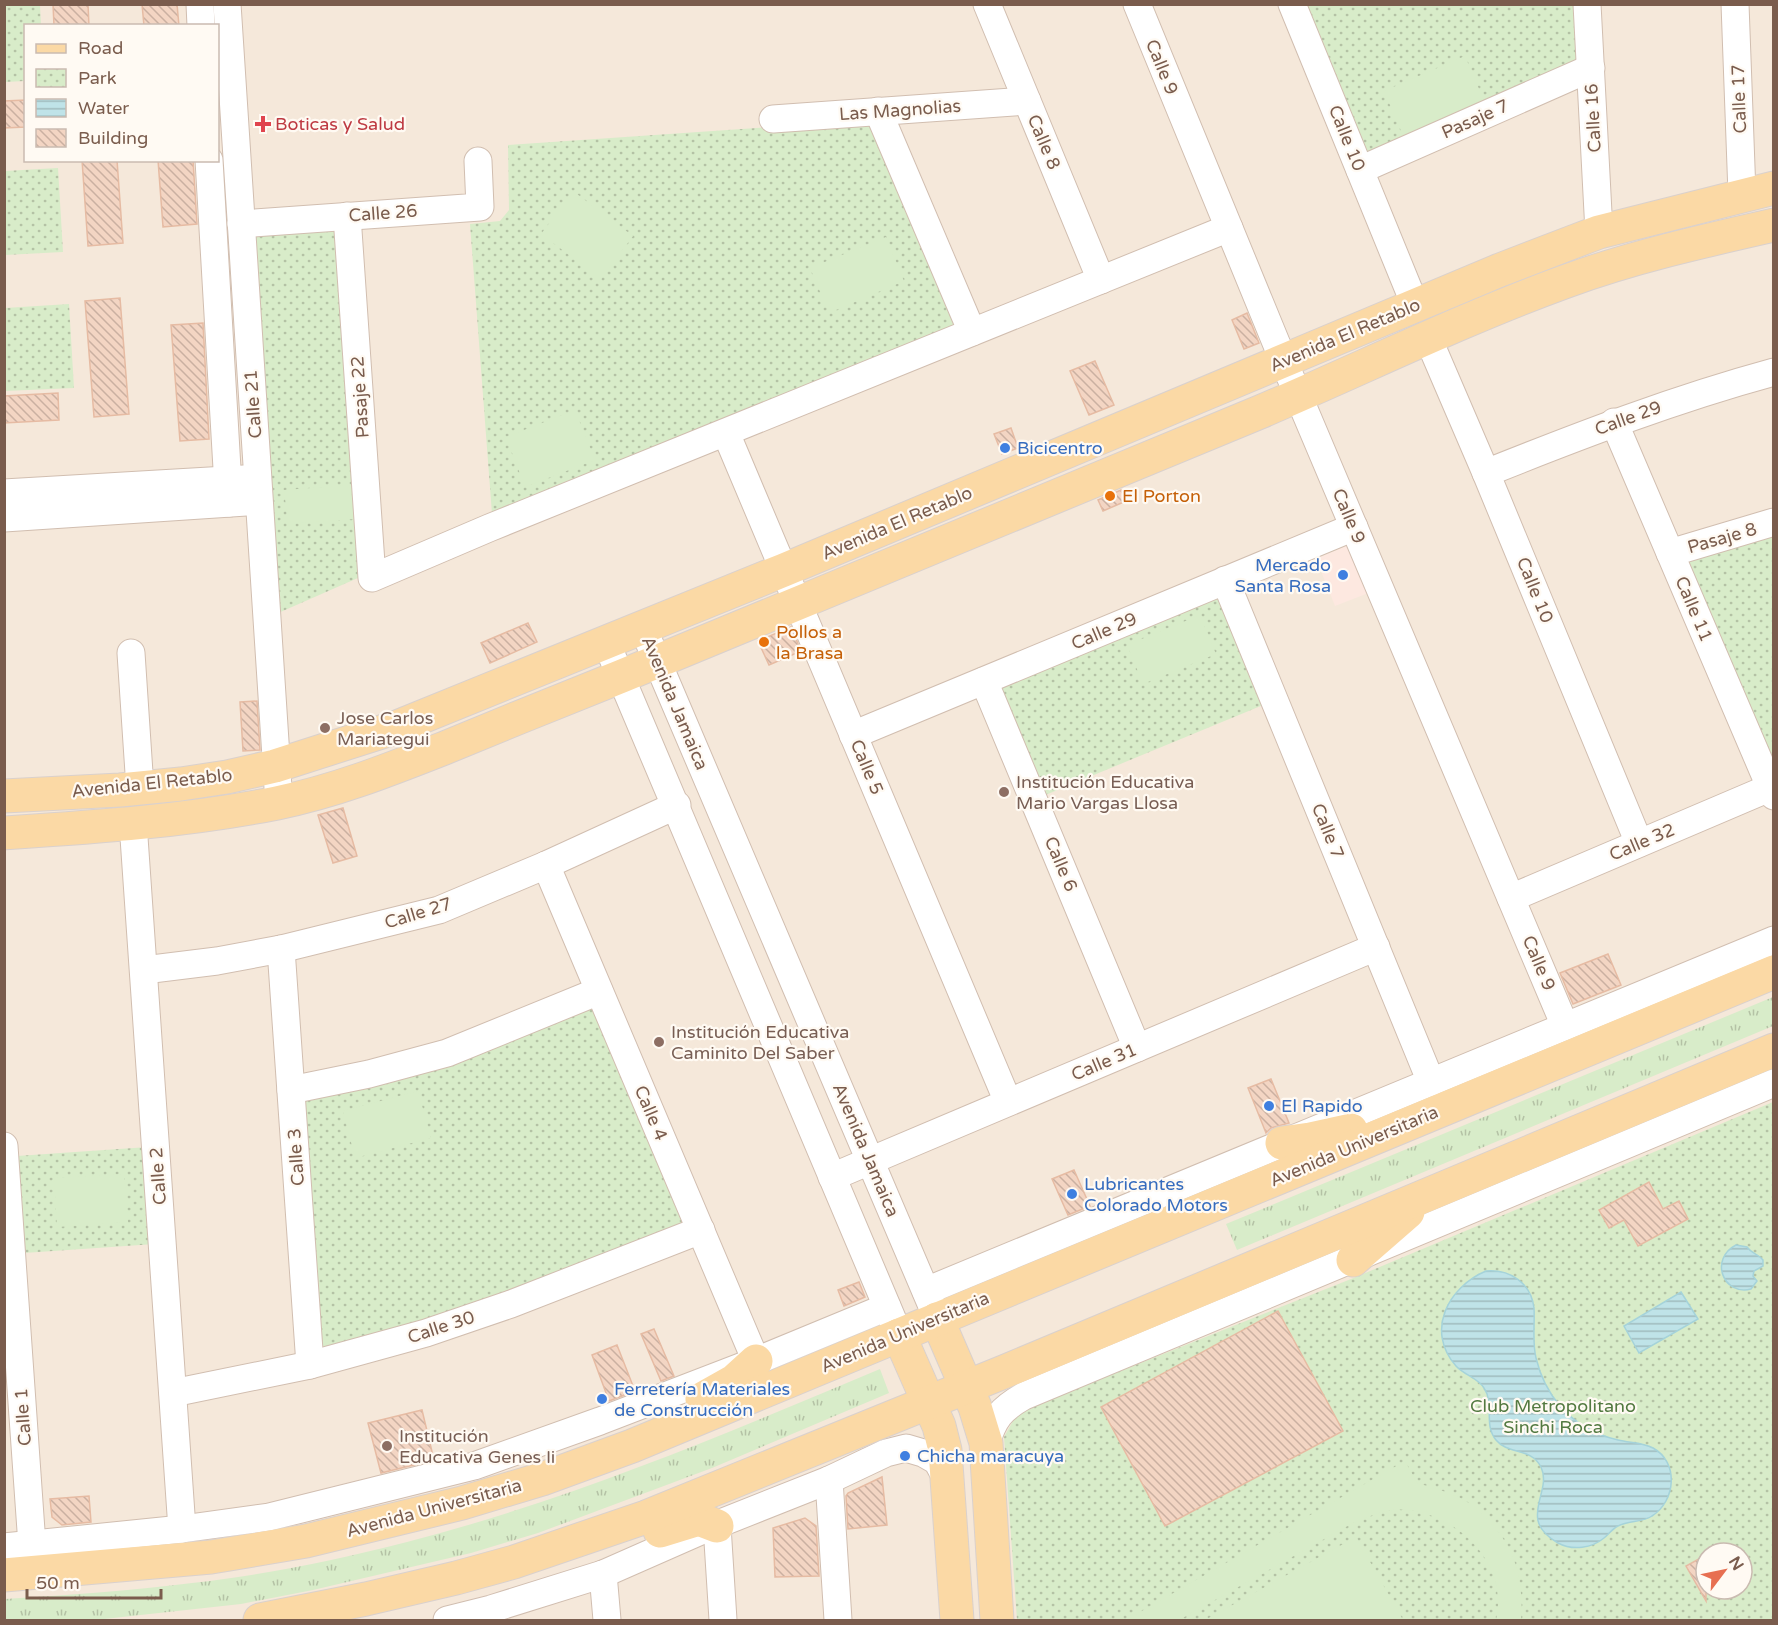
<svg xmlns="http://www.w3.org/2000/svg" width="1778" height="1625" font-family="'Varela Round',sans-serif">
<defs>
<pattern id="grass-tufts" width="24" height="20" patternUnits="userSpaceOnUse" patternTransform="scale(1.5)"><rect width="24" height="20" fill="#d8ecc9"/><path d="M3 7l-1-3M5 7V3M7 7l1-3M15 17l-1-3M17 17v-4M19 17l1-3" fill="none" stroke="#b4c2a5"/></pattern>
<pattern id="park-dots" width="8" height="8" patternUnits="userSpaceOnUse" patternTransform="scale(1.5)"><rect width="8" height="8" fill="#d8ecc9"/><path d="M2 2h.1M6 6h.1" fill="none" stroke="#b4c2a5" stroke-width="1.8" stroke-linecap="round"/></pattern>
<pattern id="water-rules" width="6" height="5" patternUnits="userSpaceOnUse" patternTransform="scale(1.5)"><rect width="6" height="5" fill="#bfe3e8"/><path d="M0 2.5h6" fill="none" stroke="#a0bbbe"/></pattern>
<pattern id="building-back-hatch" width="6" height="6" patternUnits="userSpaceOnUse" patternTransform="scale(1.5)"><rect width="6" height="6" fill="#f3d5c3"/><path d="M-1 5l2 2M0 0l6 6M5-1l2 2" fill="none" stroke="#cab0a1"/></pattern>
</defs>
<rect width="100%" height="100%" fill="#fdf6ec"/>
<path fill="#f5e8da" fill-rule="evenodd" d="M5 5H1773V1620H5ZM26 26H218V160H26ZM1706 1553H1742V1589H1706Z"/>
<polygon fill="#fde8e0" points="1351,544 1371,592 1335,606 1316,559"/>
<g fill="url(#grass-tufts)">
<polygon points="1773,997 1773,1026 1237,1250 1226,1224"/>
<path d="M880 1369 889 1393 712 1468 538 1533 471 1553 313 1590 241 1604 95 1620H5V1599C67 1595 130 1591 192 1583 264 1575 337 1560 407 1542 570 1500 725 1434 880 1369Z"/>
</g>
<g fill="url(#park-dots)" fill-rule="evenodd">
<polygon points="4,5 40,5 41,25 26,26 25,81 5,82"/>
<polygon points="1300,5 1576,5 1579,73 1367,167"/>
<polygon points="874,120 959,326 492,514 470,224 500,221 509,210 508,145"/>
<polygon points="58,168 63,252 5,255 5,171"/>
<polygon points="343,221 367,574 276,614 251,228"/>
<polygon points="69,304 74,388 5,391 5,308"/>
<polygon points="1773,535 1773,775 1686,561"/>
<polygon points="1222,591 1268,703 1043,796 997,684"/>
<polygon points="596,1006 688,1227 510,1295 322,1353 301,1100"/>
<path d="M1773 1102V1620H1017L1004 1437 1018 1412 1351 1279ZM1706 1553H1742V1589H1706Z"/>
<polygon points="148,1147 155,1244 24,1253 17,1156"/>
</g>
<g fill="#d8ecc9">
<polygon points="1465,56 1485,103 1404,138 1384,91"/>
<polygon points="573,191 633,236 601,279 541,234"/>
<polygon points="886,237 904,281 829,313 810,268"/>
<polygon points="575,410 595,460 525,487 506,437"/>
<polygon points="351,485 354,519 288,524 284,490"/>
<polygon points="1200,615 1216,654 1143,684 1127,645"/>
<polygon points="418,1091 431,1138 355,1158 343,1111"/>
<polygon points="124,1174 128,1222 57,1227 54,1178"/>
<path d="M1405 1461 1417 1483C1435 1488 1453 1493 1469 1503 1474 1506 1479 1511 1483 1515 1515 1545 1524 1578 1521 1620H1496C1509 1565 1460 1516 1408 1510 1390 1507 1369 1516 1353 1523L1179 1620H1126Z"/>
<polygon points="1356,1537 1403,1620 1205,1620"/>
</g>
<g fill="url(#water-rules)" stroke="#a5d3da" stroke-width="1.5">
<path d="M1736 1245 1747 1247C1752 1254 1758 1254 1763 1260V1266L1754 1271 1753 1276 1757 1281 1751 1289C1723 1296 1709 1259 1736 1245Z"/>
<path d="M1486 1271C1510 1269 1531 1283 1534 1308 1535 1325 1532 1341 1536 1358 1540 1375 1549 1393 1560 1406 1575 1423 1596 1435 1618 1440 1630 1443 1642 1442 1653 1448 1679 1462 1676 1501 1652 1516 1642 1523 1629 1520 1618 1526 1612 1529 1609 1534 1604 1538 1592 1548 1573 1551 1558 1543 1516 1519 1553 1493 1541 1467 1531 1447 1508 1455 1496 1440 1483 1424 1495 1404 1484 1388 1478 1378 1464 1375 1456 1366 1425 1331 1448 1287 1486 1271Z"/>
<polygon points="1681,1292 1698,1319 1639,1353 1624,1326"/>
</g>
<g fill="url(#building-back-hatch)" stroke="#e6bba3" stroke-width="1.5">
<polygon points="53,4 88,4 89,26 54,26"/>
<polygon points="142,4 177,4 179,26 144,26"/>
<polygon points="26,100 26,127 4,128 4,101"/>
<polygon points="82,160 117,160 123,243 88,246"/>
<polygon points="158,160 193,160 197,224 163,227"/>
<polygon points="120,298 129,414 94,417 85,301"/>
<polygon points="1247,313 1259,343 1244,349 1232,320"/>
<polygon points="203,323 209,439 180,441 171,325"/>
<polygon points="1095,361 1114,405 1089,415 1070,371"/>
<polygon points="58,393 59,420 4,423 4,396"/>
<polygon points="1011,428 1018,448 1002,454 994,434"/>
<polygon points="1121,490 1126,501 1103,511 1098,500"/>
<polygon points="528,623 537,642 490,663 481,643"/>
<polygon points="791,627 801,651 769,665 758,641"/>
<polygon points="257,701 260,750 243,751 240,702"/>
<polygon points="343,808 357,856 333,863 318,815"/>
<polygon points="1608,954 1621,985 1573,1004 1560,973"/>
<polygon points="1271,1079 1289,1123 1271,1128 1266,1133 1248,1088"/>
<polygon points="1074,1170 1090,1206 1068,1215 1052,1179"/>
<polygon points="1649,1182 1663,1209 1679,1201 1688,1219 1638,1246 1624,1220 1609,1228 1599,1210"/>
<polygon points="859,1282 865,1297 844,1306 838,1290"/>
<polygon points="1278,1311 1343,1431 1165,1526 1101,1407"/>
<polygon points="654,1329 674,1376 661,1381 641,1334"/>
<polygon points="617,1345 635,1391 609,1401 592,1355"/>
<polygon points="422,1410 434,1460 381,1473 368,1423"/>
<polygon points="882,1477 887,1525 848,1529 846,1496 848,1493"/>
<polygon points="89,1496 91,1522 62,1525 52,1517 50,1499"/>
<polygon points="805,1518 816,1526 819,1576 775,1577 773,1528"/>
<polygon points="1706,1555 1706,1601 1686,1566"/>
</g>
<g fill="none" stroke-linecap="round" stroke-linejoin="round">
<g stroke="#d1beb0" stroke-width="29">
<g id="minor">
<polyline points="200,4 201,26"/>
<polyline points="227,4 279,803"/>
<polyline points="987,4 1101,280"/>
<polyline points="1137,4 1284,362 1565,1026"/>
<polyline points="1292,4 1415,305"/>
<polyline points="1587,4 1599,232"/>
<polyline points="1735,4 1742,194"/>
<polyline points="878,111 972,332"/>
<polyline points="773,119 1027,101"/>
<polyline points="209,160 229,503"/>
<polyline points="1360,170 1591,68"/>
<polyline points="347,216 372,578 489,528 1229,228"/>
<polyline points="241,224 480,207 478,161"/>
<polyline points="1428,338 1486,473 1639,843"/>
<polyline points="1614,422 1774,796"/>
<polyline points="726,433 1008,1102"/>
<path d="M1486 473C1581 435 1675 399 1774 372"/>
<polyline points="4,493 244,479"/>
<polyline points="4,518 246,502"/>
<polyline points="1670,553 1774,522"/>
<polyline points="1225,580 1431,1082"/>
<polyline points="643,628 932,1306"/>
<polyline points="606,642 894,1323"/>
<polyline points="131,653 140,788"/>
<polyline points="984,681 1137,1048"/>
<polyline points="853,735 1354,527"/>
<polyline points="133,823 182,1529"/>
<polyline points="546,865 756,1361"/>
<polyline points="1511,898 1774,786"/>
<polyline points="281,949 310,1365"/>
<polyline points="144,970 217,961 281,949 439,910 546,865 677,805"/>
<polyline points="291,1090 369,1074 447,1053 599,991"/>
<polyline points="4,1146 32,1545"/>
<polyline points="832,1177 1376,947"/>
<polyline points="926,1291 1774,940"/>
<polyline points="173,1393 310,1365 426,1333 511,1304 701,1230"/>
<path d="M986 1443C994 1418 1001 1409 1024 1396L1774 1083"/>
<polyline points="829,1480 838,1620"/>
<polyline points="717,1526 723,1620"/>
<polyline points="4,1547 182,1529 269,1517 474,1466 600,1421 756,1361 887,1307"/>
<polyline points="603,1574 607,1620"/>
<polyline points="447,1620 491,1609 603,1574 703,1530 829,1480 886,1453 906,1448 923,1453 937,1461 948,1481"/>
</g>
</g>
<g stroke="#dad1cd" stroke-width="35">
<g id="major">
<polyline points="4,796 120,790 181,784 227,777 275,766 397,727 784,570 1500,270 1599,232 1774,188"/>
<path d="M4 833C95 827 187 821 277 803 336 791 391 769 447 747 505 723 564 699 622 676 835 590 1047 501 1260 412 1361 369 1460 320 1564 282 1632 257 1703 241 1774 225"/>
<polyline points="1282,1143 1310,1139 1351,1130"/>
<polyline points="1353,1260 1408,1212"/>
<polyline points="937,1319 975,1407 986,1443 997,1620"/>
<polyline points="899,1335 939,1426 945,1450 957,1620"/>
<polyline points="702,1399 734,1381 756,1361"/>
<polyline points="660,1531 699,1519 717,1526"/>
<polyline points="4,1575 211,1557 306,1541 462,1503 542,1479 632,1446 1774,972"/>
<polyline points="260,1620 366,1599 456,1578 514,1562 646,1517 1006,1371 1774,1050"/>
</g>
</g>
<use href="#minor" stroke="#fff" stroke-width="27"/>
<use href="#major" stroke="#fbd9a5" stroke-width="33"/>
</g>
<path fill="#e0444e" stroke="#fffaf3" stroke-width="2" d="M260 115h6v6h6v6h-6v6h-6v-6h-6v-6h6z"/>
<g fill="#3f7fe0" stroke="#fffaf3" stroke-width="2">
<circle cx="1005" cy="448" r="6"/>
<circle cx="1343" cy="575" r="6"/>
<circle cx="1269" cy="1106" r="6"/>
<circle cx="1072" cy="1194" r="6"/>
<circle cx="602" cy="1399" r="6"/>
<circle cx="905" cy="1456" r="6"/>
</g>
<g fill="#e8710a" stroke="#fffaf3" stroke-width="2">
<circle cx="1110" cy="496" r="6"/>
<circle cx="764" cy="642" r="6"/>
</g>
<g fill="#8d6e63" stroke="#fffaf3" stroke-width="2">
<circle cx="325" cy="728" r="6"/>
<circle cx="1004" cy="792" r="6"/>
<circle cx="659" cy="1042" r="6"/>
<circle cx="387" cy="1446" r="6"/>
</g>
<g text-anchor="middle" stroke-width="4.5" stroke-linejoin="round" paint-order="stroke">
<g font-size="18" fill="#7a5c4d" stroke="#fffaf3">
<text transform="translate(1162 67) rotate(68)" y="6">Calle 9</text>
<text transform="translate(1739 99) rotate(-92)" y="6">Calle 17</text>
<text transform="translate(900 110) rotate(-4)" y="6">Las Magnolias</text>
<text transform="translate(1593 118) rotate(-93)" y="6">Calle 16</text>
<text transform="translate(1475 119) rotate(-24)" y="6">Pasaje 7</text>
<text transform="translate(1347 138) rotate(68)" y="6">Calle 10</text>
<text transform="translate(1044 142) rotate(67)" y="6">Calle 8</text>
<text transform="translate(383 213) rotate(-4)" y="6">Calle 26</text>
<text transform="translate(1345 335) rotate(-23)" y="6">Avenida El Retablo</text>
<text transform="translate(360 397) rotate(-94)" y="6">Pasaje 22</text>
<text transform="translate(253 404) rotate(-94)" y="6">Calle 21</text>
<text transform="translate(1628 418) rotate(-20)" y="6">Calle 29</text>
<text transform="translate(1349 516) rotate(67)" y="6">Calle 9</text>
<text transform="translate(897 523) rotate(-23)" y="6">Avenida El Retablo</text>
<text transform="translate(1722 538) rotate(-16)" y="6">Pasaje 8</text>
<text transform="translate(1535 590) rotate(68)" y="6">Calle 10</text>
<text transform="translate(1694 609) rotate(67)" y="6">Calle 11</text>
<text transform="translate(1104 631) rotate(-23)" y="6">Calle 29</text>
<text transform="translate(675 703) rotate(67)" y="6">Avenida Jamaica</text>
<text transform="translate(867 767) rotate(67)" y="6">Calle 5</text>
<text transform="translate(152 783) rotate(-6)" y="6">Avenida El Retablo</text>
<text transform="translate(1328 831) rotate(68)" y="6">Calle 7</text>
<text transform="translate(1642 842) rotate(-23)" y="6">Calle 32</text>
<text transform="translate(1061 864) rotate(67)" y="6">Calle 6</text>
<text transform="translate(418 913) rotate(-17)" y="6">Calle 27</text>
<text transform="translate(1539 963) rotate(67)" y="6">Calle 9</text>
<text transform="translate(1104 1062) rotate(-23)" y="6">Calle 31</text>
<text transform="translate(651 1113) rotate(67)" y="6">Calle 4</text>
<text transform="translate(1354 1146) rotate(-23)" y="6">Avenida Universitaria</text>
<text transform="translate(866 1150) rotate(67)" y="6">Avenida Jamaica</text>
<text transform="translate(296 1157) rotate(-94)" y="6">Calle 3</text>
<text transform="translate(158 1176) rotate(-94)" y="6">Calle 2</text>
<text transform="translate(441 1327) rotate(-18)" y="6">Calle 30</text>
<text transform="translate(905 1332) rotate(-23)" y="6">Avenida Universitaria</text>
<text transform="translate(23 1417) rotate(-94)" y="6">Calle 1</text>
<text transform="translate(434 1508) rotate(-15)" y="6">Avenida Universitaria</text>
</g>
<g font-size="18" fill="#be3a42" stroke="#fffaf3" text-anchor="start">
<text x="275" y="130">Boticas y Salud</text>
</g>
<g font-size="18" fill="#366cbe" stroke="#fffaf3" text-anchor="start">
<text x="1017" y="454">Bicicentro</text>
<text x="1331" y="571" text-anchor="end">Mercado<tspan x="1331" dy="21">Santa Rosa</tspan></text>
<text x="1281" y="1112">El Rapido</text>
<text x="1084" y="1190">Lubricantes<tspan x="1084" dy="21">Colorado Motors</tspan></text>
<text x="614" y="1395">Ferretería Materiales<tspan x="614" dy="21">de Construcción</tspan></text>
<text x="917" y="1462">Chicha maracuya</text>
</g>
<g font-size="18" fill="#c56008" stroke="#fffaf3" text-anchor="start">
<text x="1122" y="502">El Porton</text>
<text x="776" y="638">Pollos a<tspan x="776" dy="21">la Brasa</tspan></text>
</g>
<g font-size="18" fill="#785e54" stroke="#fffaf3" text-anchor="start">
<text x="337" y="724">Jose Carlos<tspan x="337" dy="21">Mariategui</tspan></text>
<text x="1016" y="788">Institución Educativa<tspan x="1016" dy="21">Mario Vargas Llosa</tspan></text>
<text x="671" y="1038">Institución Educativa<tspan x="671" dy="21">Caminito Del Saber</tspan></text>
<text x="399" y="1442">Institución<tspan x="399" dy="21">Educativa Genes Ii</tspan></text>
</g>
<g font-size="18" fill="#537a41" stroke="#fffaf3">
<text x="1553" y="1412">Club Metropolitano<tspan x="1553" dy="21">Sinchi Roca</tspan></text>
</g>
</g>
<rect width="1778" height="1625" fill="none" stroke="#7a5c4d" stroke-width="12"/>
<rect x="24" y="24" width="195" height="138" fill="#fffaf3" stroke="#cabbb1" stroke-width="1.5"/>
<rect x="36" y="44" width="30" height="9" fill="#fbd9a5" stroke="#cabbb1" stroke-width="1.5"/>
<text x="78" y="54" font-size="18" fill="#7a5c4d">Road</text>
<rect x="36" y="69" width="30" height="18" fill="url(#park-dots)" stroke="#cabbb1" stroke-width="1.5"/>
<text x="78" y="84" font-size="18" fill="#7a5c4d">Park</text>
<rect x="36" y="99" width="30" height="18" fill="url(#water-rules)" stroke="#cabbb1" stroke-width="1.5"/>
<text x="78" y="114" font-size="18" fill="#7a5c4d">Water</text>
<rect x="36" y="129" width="30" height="18" fill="url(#building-back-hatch)" stroke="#cabbb1" stroke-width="1.5"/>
<text x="78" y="144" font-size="18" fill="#7a5c4d">Building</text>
<g transform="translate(1724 1571) rotate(58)"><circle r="28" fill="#fffaf3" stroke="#cabbb1" stroke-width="1.5"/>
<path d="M0-4.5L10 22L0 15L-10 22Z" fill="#e76f51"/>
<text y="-9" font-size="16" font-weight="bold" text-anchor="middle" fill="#7a5c4d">N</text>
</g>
<path d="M27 1589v9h134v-9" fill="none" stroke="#7a5c4d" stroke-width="3"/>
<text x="36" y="1589" font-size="18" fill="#7a5c4d" stroke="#fffaf3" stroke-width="4.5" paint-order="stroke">50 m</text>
</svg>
